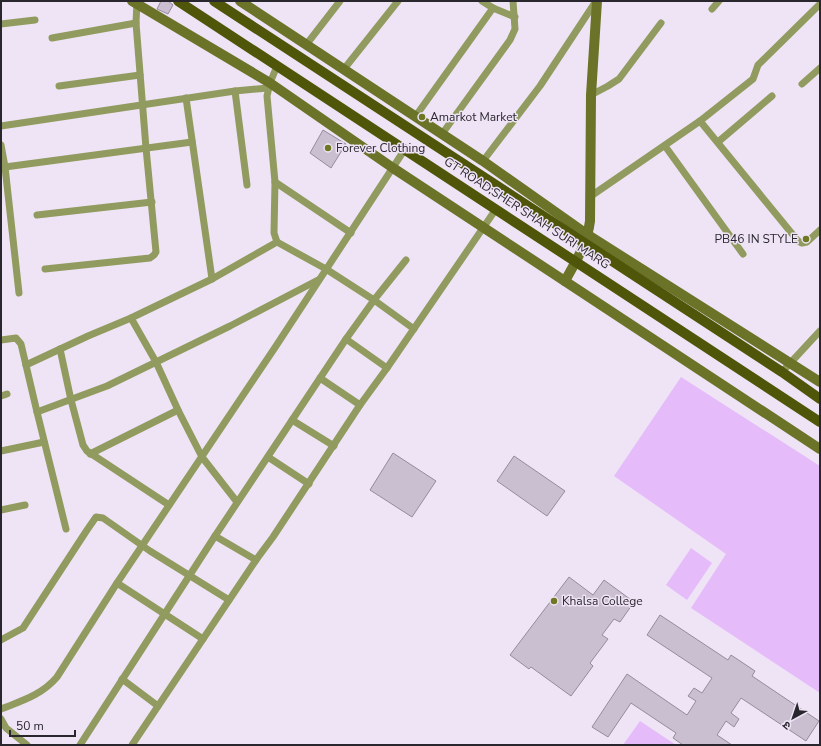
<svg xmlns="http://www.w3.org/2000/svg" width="821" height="746" font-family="'Nunito Sans','Noto Sans Devanagari',sans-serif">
<rect width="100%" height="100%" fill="#efe4f6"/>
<g fill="#e5bbfa">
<polygon points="681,377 820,466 820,693 691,608 726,554 614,476"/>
<polygon points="691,548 712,563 687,600 666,585"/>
<polygon points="640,721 676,745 623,745"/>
</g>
<g fill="#cabfd0" stroke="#968b9c">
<polygon points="161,1 168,1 173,5 168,14 157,9"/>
<polygon points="323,130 346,144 331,168 310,153"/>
<polygon points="393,453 436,481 412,517 370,490"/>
<polygon points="514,456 565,491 547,516 497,481"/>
<polygon points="569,577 593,595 604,580 634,602 620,622 614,619 602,635 608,639 590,663 593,666 571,696 531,667 529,669 510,655"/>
<polygon points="660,615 728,660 731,655 755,671 752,676 819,721 806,741 741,698 731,713 739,719 734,727 726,721 717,735 732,745 683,745 673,738 676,733 631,703 608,737 592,727 627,674 687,715 696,701 688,696 694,688 702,693 712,678 647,635"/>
</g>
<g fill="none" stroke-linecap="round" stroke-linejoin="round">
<g stroke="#929b5f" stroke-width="7">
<polyline points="482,1 493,8 515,17"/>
<polyline points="712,9 719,1"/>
<polyline points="1,24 35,20"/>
<polyline points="52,38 136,23"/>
<polyline points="306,45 340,1"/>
<polyline points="277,66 270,83 267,96 275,182 274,233 277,242 326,269 374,300 414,329"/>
<polyline points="344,69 398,1"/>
<polyline points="802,84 820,68"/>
<polyline points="59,86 140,75"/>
<polyline points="235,91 247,185"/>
<polyline points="591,95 608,86 619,79 661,23"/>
<polyline points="186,98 212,279"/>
<polyline points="415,117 493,8"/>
<polyline points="700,121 798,241 802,243 807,242 820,230"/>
<polyline points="1,126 235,91 268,88"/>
<polyline points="442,134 510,40 515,29 513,1"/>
<polyline points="718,142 772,96"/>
<polyline points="1,145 5,167 19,293"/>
<polyline points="665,146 743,254"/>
<polyline points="483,161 540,86 596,1"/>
<polyline points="5,167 192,142"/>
<polyline points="275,182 351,233"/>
<polyline points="591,196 700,121 753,79 758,65 820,4"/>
<polyline points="37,215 152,202"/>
<polyline points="45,269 150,258 154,255 156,252 146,148 136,23 137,1"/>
<polyline points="131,318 156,362 178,410 202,457 237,502"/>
<polyline points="346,339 387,368"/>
<polyline points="1,340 16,338 21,344 37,412 66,529"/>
<polyline points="60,349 71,400 83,445 87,451 169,505"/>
<polyline points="26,365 88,336 131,318 212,279 277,242"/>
<polyline points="782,372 820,331"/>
<polyline points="320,378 360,405"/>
<polyline points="1,396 7,394"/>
<polyline points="37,412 107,386 230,326 318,280"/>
<polyline points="292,420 334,446"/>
<polyline points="1,451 44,442"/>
<polyline points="90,454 178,410"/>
<polyline points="268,457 309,484"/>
<polyline points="1,510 25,505"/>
<polyline points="215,536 256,560"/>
<polyline points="117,583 203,639"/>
<polyline points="1,640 23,628 87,530 96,517 103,518 150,551 229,600"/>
<polyline points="122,679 158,706"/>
<path d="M1 709C21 701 42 695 57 677L117 583 276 346 405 149"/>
<polyline points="1,719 6,728 27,745"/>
<polyline points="80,745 215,536 346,339 374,300 406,260"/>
<polyline points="132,745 256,560 273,537 360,405 387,368 496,209"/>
</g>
<g stroke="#6a7327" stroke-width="10">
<polyline points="132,1 270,83 393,168 820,449"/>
<polyline points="240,1 483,161 588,235 820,382"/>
<path d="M565 281C576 261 587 244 590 221L591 95 597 1"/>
</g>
<g stroke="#4f5609" stroke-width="10">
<polyline points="178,1 820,422"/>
<polyline points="214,1 782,372 820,399"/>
</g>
</g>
<g fill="#6e7722" stroke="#efe4f6" stroke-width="1.5">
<circle cx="422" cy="117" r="4"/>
<circle cx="328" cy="148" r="4"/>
<circle cx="806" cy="239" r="4"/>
<circle cx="554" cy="601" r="4"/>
</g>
<g text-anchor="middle" stroke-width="3" stroke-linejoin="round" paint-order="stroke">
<g font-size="12" fill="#2a262d" stroke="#efe4f6" text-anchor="start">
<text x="430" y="121">Amarkot Market</text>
<text x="336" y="152">Forever Clothing</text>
<text x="798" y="243" text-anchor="end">PB46 IN STYLE</text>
<text x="562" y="605">Khalsa College</text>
</g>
<g font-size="12" fill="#2a262d" stroke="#efe4f6">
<text transform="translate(527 213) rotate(33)" y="4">GT ROAD;SHER SHAH SURI MARG</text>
</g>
</g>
<rect width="821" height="746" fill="none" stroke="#2a262d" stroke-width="4"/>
<g transform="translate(793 718) rotate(220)" stroke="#efe4f6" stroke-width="3" paint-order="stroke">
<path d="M0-3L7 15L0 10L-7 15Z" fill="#2a262d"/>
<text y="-6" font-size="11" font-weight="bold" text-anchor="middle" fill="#2a262d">उ</text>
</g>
<path d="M10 730v6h65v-6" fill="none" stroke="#2a262d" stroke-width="2"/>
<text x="16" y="730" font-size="12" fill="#2a262d" stroke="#efe4f6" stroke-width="3" paint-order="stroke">50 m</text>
</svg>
